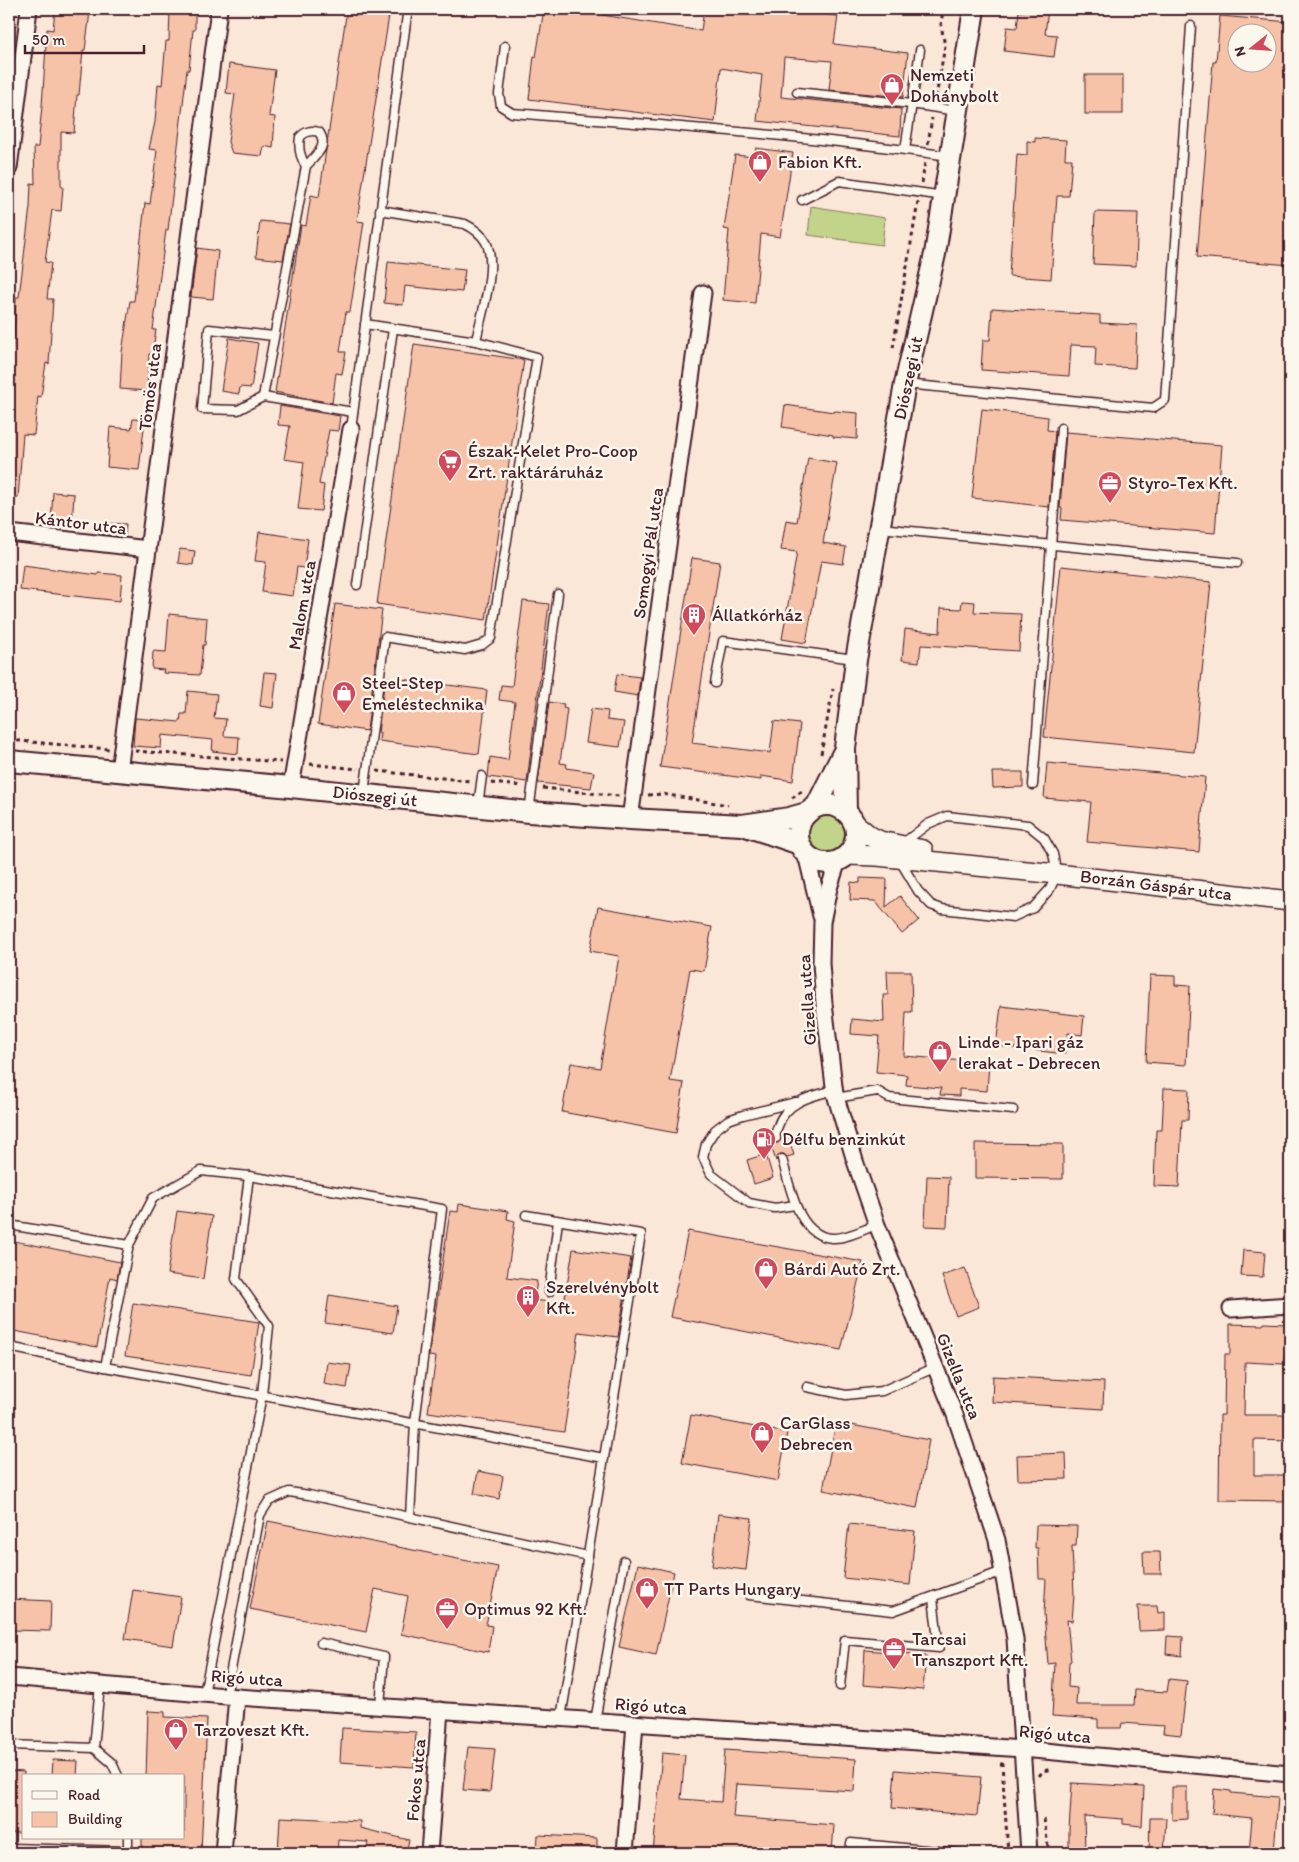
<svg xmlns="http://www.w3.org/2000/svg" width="1299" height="1862" font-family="Itim,sans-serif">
<rect width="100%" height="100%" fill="#fae7d8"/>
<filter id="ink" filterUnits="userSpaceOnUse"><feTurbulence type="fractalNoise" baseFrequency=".02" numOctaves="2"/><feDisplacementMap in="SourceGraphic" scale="10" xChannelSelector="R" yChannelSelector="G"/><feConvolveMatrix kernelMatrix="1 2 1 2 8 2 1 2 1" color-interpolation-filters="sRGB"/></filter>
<g filter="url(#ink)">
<g fill="#c2d48a" stroke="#867a5a">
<polygon points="811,206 885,218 882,245 808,235"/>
<circle cx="828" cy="834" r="19"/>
</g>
<g fill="#f6c2a8" stroke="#4a1f2b" fill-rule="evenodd">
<polygon points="55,9 90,9 89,20 85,50 83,50 79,95 77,95 74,133 61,132 61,186 63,187 61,211 52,210 45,262 51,263 47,299 53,299 49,364 46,363 41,397 38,396 34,435 23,434 18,498 9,498 9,373 13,337 14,337 16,297 19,297 30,207 31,183 35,184 34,147 38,147 42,106 46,46 45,46 47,29 53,30"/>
<polygon points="170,9 195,9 195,30 193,30 189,70 187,70 168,230 166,230 153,330 156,330 152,354 149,354 147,391 120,389 122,352 130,301 134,301 145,203 150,204 157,150 149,149 155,122 158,84 162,85 166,41 169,41"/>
<polygon points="347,9 390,9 357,221 364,222 350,312 346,312 340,352 346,352 342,374 336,373 332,403 275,392 301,225 306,226 311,195 319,197"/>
<polygon points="544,9 565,9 701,31 704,9 780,9 838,16 834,44 908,53 903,97 829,90 832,61 784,57 781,97 901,109 900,136 757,121 762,75 721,68 715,122 529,99 534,56 536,57"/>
<polygon points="1026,9 1048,9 1045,34 1057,35 1054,57 1004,51 1007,27 1017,28 1019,11 1025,11"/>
<path d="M1220 16 1290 22V265L1197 257 1213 62H1216ZM1236 32H1266V62H1236Z"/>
<polygon points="229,64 275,70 269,116 275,117 273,148 264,146 262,156 232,153 228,142 235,94 226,93"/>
<rect x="1085" y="75" width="38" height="39"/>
<polygon points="1035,138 1066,140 1065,159 1072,159 1069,196 1057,196 1051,279 1009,276 1017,154 1027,155 1027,141 1035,142"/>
<polygon points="756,148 793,153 780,237 761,234 755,303 723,300 729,230 724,229 735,155 754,157"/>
<polygon points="1095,212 1138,213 1136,266 1093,264"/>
<polygon points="260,221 290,224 283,260 256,257"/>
<polygon points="197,248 218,251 213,299 191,297"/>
<polygon points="388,262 465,270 462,292 405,286 403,305 384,303"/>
<polygon points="992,308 1100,315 1100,323 1137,325 1135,368 1095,366 1096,346 1071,345 1069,376 981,370 983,340 990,340"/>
<polygon points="229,338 258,343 251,388 240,387 239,394 221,391"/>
<polygon points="414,344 524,360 486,620 377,604"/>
<polygon points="785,405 834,412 835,411 858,413 857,439 833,437 833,435 782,427"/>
<polygon points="280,406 340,416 338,431 329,430 319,484 324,485 321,511 298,509 304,462 284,459 290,426 278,425"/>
<polygon points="982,409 1048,417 1047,430 1055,431 1049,507 972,498"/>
<polygon points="133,419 145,420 139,470 107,467 110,427 131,429"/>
<polygon points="1066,432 1222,445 1215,533 1061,520 1062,508 1060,508"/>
<polygon points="808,458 837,463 823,543 846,547 843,564 821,561 806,643 782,639 797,552 781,550 786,520 797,522"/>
<polygon points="53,492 74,494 72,524 51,522"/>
<polygon points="100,523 126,524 125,537 99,534"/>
<polygon points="259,532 308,539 304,568 297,567 293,596 262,592 266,562 255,561"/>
<polygon points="180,549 195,551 193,565 178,563"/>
<polygon points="692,558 720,562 692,743 770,753 774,721 800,724 793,781 761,776 761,780 660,767"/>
<polygon points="23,565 98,575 98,573 122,575 120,601 20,590"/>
<polygon points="1061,566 1211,582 1194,752 1044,737"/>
<polygon points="523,601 549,604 527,782 488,777 490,757 508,760 515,702 499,700 501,685 512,686"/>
<polygon points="962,601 975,602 974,612 1021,614 1019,651 921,645 919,662 902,660 905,629 940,633 941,608 961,609"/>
<polygon points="335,604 382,610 367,731 318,724"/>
<polygon points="169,614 207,618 205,645 203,645 200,675 163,673 164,670 152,669 153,651 166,652"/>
<polygon points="264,672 277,673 273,708 260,706"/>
<polygon points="617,674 640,677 638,696 614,692"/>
<polygon points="385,677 487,690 479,754 379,741 380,733 378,733"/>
<polygon points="188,691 217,694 214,718 226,719 224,736 239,737 238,754 212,751 213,740 162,735 161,748 133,746 135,718 180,722 181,714 186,714"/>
<polygon points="549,702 564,704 563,708 567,709 560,763 567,764 566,768 594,772 591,788 538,783"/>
<polygon points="591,709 608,711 607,720 624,722 620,747 586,743"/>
<polygon points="1047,763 1205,777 1199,852 1087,842 1091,802 1044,798"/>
<polygon points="992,772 1023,772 1023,787 993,788"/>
<polygon points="860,878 887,879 886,907 900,896 919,920 902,934 875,901 850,900 851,882 860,883"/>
<polygon points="598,907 712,927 704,971 690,969 670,1081 684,1083 676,1133 562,1112 571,1063 600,1068 619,956 590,951"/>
<polygon points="887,971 911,971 912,1012 906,1012 904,1056 989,1063 987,1091 959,1089 959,1096 940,1095 941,1088 906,1085 907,1075 876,1072 879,1036 851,1034 852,1019 884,1022 883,995 888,995"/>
<polygon points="1150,975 1175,976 1175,985 1190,986 1186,1065 1146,1062"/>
<polygon points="1001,1006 1084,1016 1082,1035 1068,1033 1065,1054 996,1046"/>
<polygon points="1164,1088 1189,1089 1188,1120 1182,1120 1179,1187 1154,1186 1156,1130 1162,1130"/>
<polygon points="787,1134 794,1155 787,1157 784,1154 780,1154 776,1161 769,1140 777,1143 781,1140 781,1136"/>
<polygon points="975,1143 1063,1144 1063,1179 975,1178"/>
<polygon points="766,1154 773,1178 754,1184 747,1160"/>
<polygon points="927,1176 949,1177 947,1227 925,1226"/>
<polygon points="459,1204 508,1211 507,1219 515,1221 507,1277 537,1281 534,1300 564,1304 573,1249 631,1258 618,1337 579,1332 564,1432 428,1412 436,1357 429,1356 450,1211 458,1212"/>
<polygon points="177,1211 212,1216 203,1279 167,1274"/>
<polygon points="688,1231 863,1262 841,1350 670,1317"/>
<polygon points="9,1240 120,1262 117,1279 110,1277 97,1347 9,1330"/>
<polygon points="1243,1250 1265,1252 1263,1277 1241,1276"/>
<polygon points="965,1268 979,1307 956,1316 942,1276"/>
<polygon points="329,1295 397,1306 393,1333 325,1323"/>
<polygon points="133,1303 259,1322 251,1375 125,1356"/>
<polygon points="1264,1323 1286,1324 1284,1364 1245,1362 1244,1415 1290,1415 1290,1441 1254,1440 1254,1475 1290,1475 1290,1501 1219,1500 1220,1415 1224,1415 1225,1354 1230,1354 1230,1324 1263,1325"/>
<polygon points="327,1362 351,1365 347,1388 324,1384"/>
<polygon points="993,1376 1104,1382 1103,1409 992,1402"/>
<polygon points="691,1415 787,1433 778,1481 682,1463"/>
<polygon points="836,1422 929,1440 917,1508 823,1490"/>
<polygon points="1066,1453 1067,1479 1018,1480 1017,1455"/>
<polygon points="478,1471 503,1476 499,1499 474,1494"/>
<polygon points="718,1514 752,1518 746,1570 712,1566"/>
<polygon points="268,1521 498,1567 486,1625 492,1626 488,1652 401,1634 408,1596 375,1589 366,1632 250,1609"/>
<polygon points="849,1524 915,1531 910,1585 843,1578"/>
<polygon points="1036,1525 1077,1526 1076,1546 1072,1546 1074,1595 1072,1621 1067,1620 1071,1661 1069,1662 1068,1687 1077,1688 1076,1705 1134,1705 1135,1690 1167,1692 1169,1679 1187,1681 1181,1735 1163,1733 1164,1726 1122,1723 1121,1728 1098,1728 1098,1719 1052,1716 1055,1663 1048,1664 1044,1613 1046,1579 1039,1579 1038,1548 1035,1548"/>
<polygon points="1143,1552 1160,1552 1161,1574 1144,1574"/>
<polygon points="638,1564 674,1572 656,1655 619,1647"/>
<polygon points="133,1590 181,1597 173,1646 125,1639"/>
<polygon points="9,1599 51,1601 50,1631 9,1630"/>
<polygon points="1138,1606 1157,1606 1158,1613 1165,1612 1165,1630 1139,1631"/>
<polygon points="1167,1636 1183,1637 1182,1656 1166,1654"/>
<polygon points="865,1650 926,1655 923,1690 863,1685"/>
<polygon points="148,1711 165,1712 165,1717 207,1719 201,1853 142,1853 142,1838 184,1838 184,1776 146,1776"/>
<polygon points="342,1728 416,1732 414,1767 340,1762"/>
<polygon points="468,1747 495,1749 490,1792 463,1790"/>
<polygon points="725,1750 856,1759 854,1791 736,1784 733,1817 834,1825 832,1853 653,1853 662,1753 685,1755 681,1799 721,1802"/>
<polygon points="53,1760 78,1761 77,1776 52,1776"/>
<polygon points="895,1770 981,1777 977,1816 892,1808"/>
<polygon points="9,1771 24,1772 24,1833 9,1833"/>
<polygon points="1072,1783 1144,1787 1142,1826 1123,1824 1123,1819 1084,1816 1085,1850 1069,1850 1069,1830"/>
<polygon points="1172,1787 1187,1787 1187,1819 1172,1820"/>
<polygon points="1214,1789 1231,1791 1231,1793 1278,1797 1274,1853 1249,1853 1252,1818 1212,1814"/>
<polygon points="280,1817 360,1821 360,1828 409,1840 406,1853 365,1853 368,1842 338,1840 337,1853 278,1853"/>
<polygon points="1150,1818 1166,1818 1164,1853 1149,1853"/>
<polygon points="538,1835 597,1838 597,1853 537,1853"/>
</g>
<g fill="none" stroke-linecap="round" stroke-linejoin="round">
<g stroke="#4a1f2b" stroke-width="11">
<g id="service">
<path d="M505 46 499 94 501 106 512 113C658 125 804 135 949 156"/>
<polyline points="797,92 911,104 957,111"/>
<polyline points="905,150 920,50"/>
<path d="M306 166C300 157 298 149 300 137 306 131 311 130 319 132 329 146 316 155 306 166L263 397 353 412"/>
<polyline points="802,200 839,181 944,196"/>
<path d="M365 324 476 341C481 315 498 266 486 242 481 233 473 228 465 224L380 210"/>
<polyline points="905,384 1153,408 1165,400 1191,26"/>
<polyline points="263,397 238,410 202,409 209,329 274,336"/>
<polyline points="351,429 407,15"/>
<polyline points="880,528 1237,563"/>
<polyline points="357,585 393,329"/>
<polyline points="715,683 723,641 854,659"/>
<polyline points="1033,785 1051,545 1061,428"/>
<polyline points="364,793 385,637 465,650 482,645 491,638 537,357 476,341"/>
<polyline points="478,806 482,776"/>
<polyline points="529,812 558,594"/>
<polyline points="900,861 918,891 931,905 942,909 1013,917 1033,908 1050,889 1057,874 1053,854 1044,838 1028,825 947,816 928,824 902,844"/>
<polyline points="836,1098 877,1091 889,1098 1013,1110"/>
<path d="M776 1138C775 1133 776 1131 778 1126 786 1101 812 1096 835 1090"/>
<path d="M782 1159C790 1185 797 1236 832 1238 846 1239 864 1229 877 1225"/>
<polyline points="795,1205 775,1208 749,1203 711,1174 703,1157 706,1144 715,1130 728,1120 743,1115 796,1102"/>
<polyline points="526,1215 641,1234 561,1718"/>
<polyline points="9,1225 129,1245 105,1367 604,1458"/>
<polyline points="129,1245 153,1198 201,1171 249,1176 442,1209 415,1423 410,1517"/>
<polyline points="549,1292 558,1221"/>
<polyline points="9,1347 105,1367"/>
<polyline points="807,1387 846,1395 882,1391 936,1367"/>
<polyline points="749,1595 893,1611 1003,1571"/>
<polyline points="321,1643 384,1657 380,1706"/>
<polyline points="840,1686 845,1640 939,1648 933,1598"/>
<polyline points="204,1694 262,1395 269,1326 236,1279 249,1176"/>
<polyline points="226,1696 260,1515 269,1501 289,1492 309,1495 588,1556"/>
<polyline points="595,1721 624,1561"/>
<polyline points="9,1745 94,1748 112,1763 118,1776"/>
<polyline points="94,1748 100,1685"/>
<polyline points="9,1848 128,1851 128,1838"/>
<polyline points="850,1853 851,1843 958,1853"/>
</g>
</g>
<g stroke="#4a1f2b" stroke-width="19">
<g id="minor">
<polyline points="9,168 29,9"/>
<polyline points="9,533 148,549"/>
<polyline points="119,771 219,9"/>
<polyline points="291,787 351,429"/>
<polyline points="630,819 703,293"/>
<polyline points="806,854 821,916"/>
<polyline points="838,861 829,888 822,922 821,963 824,1004 835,1094 855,1161 877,1225 955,1415 997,1540 1015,1639 1029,1853"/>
<polyline points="1231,1309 1290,1305"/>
<polyline points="9,1677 237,1697 1023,1749 1290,1774"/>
<polyline points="223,1853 237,1697"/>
<polyline points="429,1853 440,1710"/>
<polyline points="625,1853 635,1723"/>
</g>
</g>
<g stroke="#4a1f2b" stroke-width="22">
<g id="tertiary">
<polyline points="853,822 870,836 880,841 923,850"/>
<polyline points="848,855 877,856 1057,874 1290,901"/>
</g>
</g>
<g stroke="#4a1f2b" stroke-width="24">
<g id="secondary">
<polyline points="9,761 291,787 529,812 630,819 742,825 789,818 807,813"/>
<circle cx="827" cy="834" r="29"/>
<polyline points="816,807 843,753"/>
<polyline points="846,812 845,748 856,660 905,384 935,254 974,9"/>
<polyline points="746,826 800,844"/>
</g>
</g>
<g stroke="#4a1f2b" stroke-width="3" stroke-dasharray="4 4" stroke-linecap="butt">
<polyline points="936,97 945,46 941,25 943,9"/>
<polyline points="928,144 932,118"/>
<polyline points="922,183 925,162"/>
<polyline points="893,348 918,202"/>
<polyline points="9,740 109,749"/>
<polyline points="135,751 281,762"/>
<polyline points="821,754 833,689"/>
<polyline points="310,764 358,769"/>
<polyline points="377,771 470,781"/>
<polyline points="491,783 522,786"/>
<polyline points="543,788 619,796"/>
<polyline points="648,795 662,794 728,805"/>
<polyline points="792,798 805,789"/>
<polyline points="1000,1764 1002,1764 1008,1853"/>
<polyline points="1039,1776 1043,1771 1052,1769"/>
<polyline points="1044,1819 1049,1853"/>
</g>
<use href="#service" stroke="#fbf7ec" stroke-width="8"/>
<use href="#minor" stroke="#fbf7ec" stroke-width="15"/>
<use href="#tertiary" stroke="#fbf7ec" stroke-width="19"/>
<use href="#secondary" stroke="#fbf7ec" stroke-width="20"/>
</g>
</g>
<defs>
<g id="shop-pin" transform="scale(1.25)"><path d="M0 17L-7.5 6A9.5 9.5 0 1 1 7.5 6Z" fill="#d1495b" stroke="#fbf7ec"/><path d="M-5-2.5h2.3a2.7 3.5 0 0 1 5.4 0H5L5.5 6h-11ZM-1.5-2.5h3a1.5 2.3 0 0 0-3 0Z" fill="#fff"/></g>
<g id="supermarket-pin" transform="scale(1.25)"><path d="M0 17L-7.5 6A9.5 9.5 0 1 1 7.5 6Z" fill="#d1495b" stroke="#fbf7ec"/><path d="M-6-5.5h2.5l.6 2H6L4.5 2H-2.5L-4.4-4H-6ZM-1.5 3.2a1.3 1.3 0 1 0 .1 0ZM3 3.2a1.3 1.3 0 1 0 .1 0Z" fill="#fff"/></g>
<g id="office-pin" transform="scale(1.25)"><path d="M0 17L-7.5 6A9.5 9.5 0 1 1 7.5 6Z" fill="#d1495b" stroke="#fbf7ec"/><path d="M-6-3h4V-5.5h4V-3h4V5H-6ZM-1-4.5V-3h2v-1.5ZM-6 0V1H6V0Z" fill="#fff"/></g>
<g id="building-pin" transform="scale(1.25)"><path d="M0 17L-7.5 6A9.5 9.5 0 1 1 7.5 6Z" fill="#d1495b" stroke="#fbf7ec"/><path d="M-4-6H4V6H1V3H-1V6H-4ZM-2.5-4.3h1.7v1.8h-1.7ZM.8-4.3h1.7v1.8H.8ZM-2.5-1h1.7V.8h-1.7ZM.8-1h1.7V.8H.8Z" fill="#fff"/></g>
<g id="fuel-pin" transform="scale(1.25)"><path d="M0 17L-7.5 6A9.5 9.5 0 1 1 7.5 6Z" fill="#d1495b" stroke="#fbf7ec"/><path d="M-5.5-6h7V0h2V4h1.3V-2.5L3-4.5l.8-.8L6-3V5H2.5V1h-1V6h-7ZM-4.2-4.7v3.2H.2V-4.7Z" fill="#fff"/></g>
</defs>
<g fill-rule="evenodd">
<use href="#shop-pin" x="892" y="85"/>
<use href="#shop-pin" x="760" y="162"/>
<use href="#supermarket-pin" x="450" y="461"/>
<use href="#office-pin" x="1110" y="483"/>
<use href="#building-pin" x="694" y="615"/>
<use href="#shop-pin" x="344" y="693"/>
<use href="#shop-pin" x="940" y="1052"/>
<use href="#fuel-pin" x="764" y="1139"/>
<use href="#shop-pin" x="766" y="1269"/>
<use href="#building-pin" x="528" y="1297"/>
<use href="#shop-pin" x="762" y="1433"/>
<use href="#shop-pin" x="647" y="1589"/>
<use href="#office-pin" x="447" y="1609"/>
<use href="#office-pin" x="894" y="1649"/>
<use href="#shop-pin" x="176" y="1730"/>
</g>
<g text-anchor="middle" stroke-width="5" stroke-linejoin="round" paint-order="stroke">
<g font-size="18" fill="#4a1f2b" stroke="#fbf7ec" text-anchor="start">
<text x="910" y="81">Nemzeti<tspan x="910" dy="21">Dohánybolt</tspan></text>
<text x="778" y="168">Fabion Kft.</text>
<text x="468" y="457">Észak-Kelet Pro-Coop<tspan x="468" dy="21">Zrt. raktáráruház</tspan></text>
<text x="1128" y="489">Styro-Tex Kft.</text>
<text x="712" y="621">Állatkórház</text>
<text x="362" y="689">Steel-Step<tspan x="362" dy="21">Emeléstechnika</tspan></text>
<text x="958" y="1048">Linde - Ipari gáz<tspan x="958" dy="21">lerakat - Debrecen</tspan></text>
<text x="782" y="1145">Délfu benzinkút</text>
<text x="784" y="1275">Bárdi Autó Zrt.</text>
<text x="546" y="1293">Szerelvénybolt<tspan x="546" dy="21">Kft.</tspan></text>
<text x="780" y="1429">CarGlass<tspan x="780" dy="21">Debrecen</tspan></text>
<text x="664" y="1595">TT Parts Hungary</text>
<text x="464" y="1615">Optimus 92 Kft.</text>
<text x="912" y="1645">Tarcsai<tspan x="912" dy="21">Transzport Kft.</tspan></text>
<text x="194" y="1736">Tarzoveszt Kft.</text>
</g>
<g font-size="18" fill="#4a1f2b" stroke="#fbf7ec">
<text transform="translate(908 378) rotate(-78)" y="6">Diószegi út</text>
<text transform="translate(150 387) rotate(-83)" y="6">Tömös utca</text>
<text transform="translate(81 523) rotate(7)" y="6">Kántor utca</text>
<text transform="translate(648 553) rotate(-82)" y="6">Somogyi Pál utca</text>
<text transform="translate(302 605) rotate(-80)" y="6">Malom utca</text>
<text transform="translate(375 796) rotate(6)" y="6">Diószegi út</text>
<text transform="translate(1156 885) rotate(7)" y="6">Borzán Gáspár utca</text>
<text transform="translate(807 1000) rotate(-94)" y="6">Gizella utca</text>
<text transform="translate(959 1376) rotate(68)" y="6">Gizella utca</text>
<text transform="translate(247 1678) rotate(4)" y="6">Rigó utca</text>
<text transform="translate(651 1706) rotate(4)" y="6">Rigó utca</text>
<text transform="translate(1055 1734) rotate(5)" y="6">Rigó utca</text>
<text transform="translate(416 1780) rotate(-85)" y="6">Fokos utca</text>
</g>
</g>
<rect width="1299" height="1862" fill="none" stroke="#fbf7ec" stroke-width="30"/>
<rect x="15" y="15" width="1269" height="1832" fill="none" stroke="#4a1f2b" stroke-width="2" filter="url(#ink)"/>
<rect x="22" y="1774" width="162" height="65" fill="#fbf7ec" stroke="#b4a19f"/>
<rect x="32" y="1791" width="25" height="8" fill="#fbf7ec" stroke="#b4a19f"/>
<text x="68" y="1800" font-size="15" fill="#4a1f2b">Road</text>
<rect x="32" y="1812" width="25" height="15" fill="#f6c2a8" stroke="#b4a19f"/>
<text x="68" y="1824" font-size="15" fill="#4a1f2b">Building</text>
<g transform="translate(1252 48) rotate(253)"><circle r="24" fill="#fbf7ec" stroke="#b4a19f"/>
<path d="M0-4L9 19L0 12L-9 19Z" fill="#d1495b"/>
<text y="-8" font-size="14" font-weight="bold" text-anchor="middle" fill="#4a1f2b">N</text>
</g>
<path d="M25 45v8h119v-8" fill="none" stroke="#4a1f2b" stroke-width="2.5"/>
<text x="32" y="45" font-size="15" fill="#4a1f2b" stroke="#fbf7ec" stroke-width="4" paint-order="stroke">50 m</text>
</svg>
